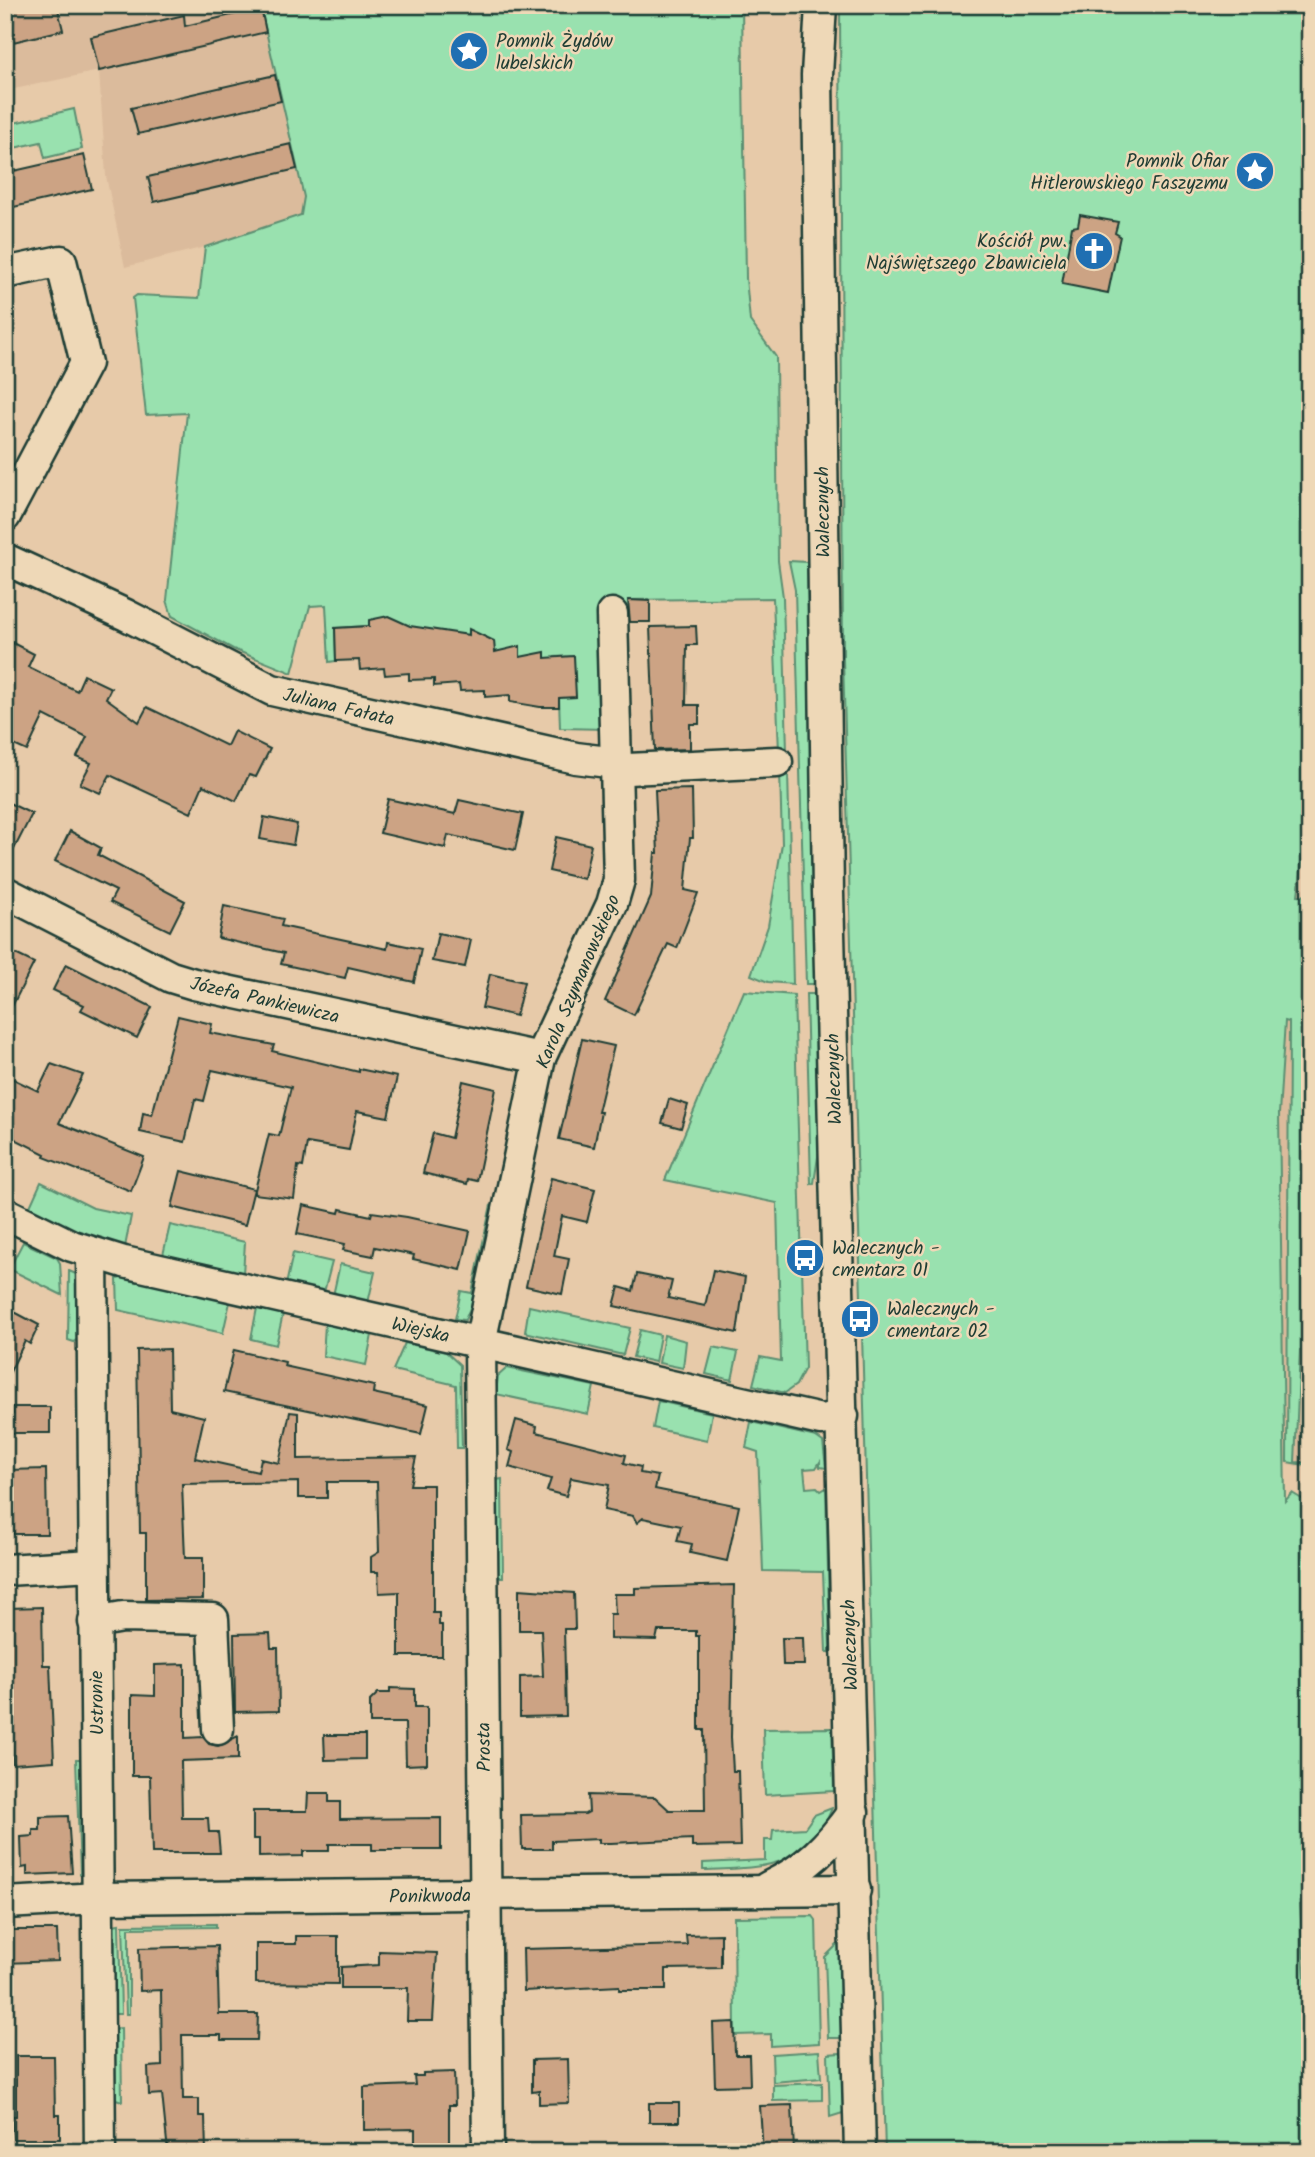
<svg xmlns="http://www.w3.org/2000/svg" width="1315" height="2157" font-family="Kalam,sans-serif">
<rect width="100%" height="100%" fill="#e7caa9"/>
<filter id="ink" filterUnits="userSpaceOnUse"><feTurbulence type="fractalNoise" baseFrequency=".0143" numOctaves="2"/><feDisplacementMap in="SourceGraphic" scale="14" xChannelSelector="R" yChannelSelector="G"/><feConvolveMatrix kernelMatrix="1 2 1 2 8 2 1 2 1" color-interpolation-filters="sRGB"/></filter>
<g filter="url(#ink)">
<g fill="#dbbb9c">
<polygon points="5,5 260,5 304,197 301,215 205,247 125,267 106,176 99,71 5,91"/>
<polygon points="1284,1021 1310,1022 1310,1469 1284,1463 1279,1114"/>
</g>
<g fill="#99e1af" stroke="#5c8f72" stroke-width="2">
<polygon points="260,5 742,5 746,278 750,321 776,357 778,561 783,597 787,752 779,752 773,598 629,600 628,622 627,609 600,608 605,729 560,728 559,698 573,656 555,657 555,665 445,643 444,630 444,643 369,626 335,628 336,661 329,662 326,605 310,606 292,673 233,649 172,616 167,600 187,413 146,415 133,298 137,295 199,298 205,247 301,215 304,197"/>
<polygon points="840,5 1310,5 1310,800 1298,895 1310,896 1310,1350 1300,1350 1295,1462 1310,1463 1310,1466 1287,1462 1289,1022 1285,1021 1279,1114 1285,1501 1292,1493 1302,1499 1307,1492 1310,1495 1310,1901 1300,1905 1310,2057 1310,2152 885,2152 843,659"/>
<polygon points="74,109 82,149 45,158 41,142 5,150 5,125"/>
<polygon points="789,561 807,562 816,984 806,984 795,590"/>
<polygon points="780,771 788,771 793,984 768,982 751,975 768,926 782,844"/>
<polygon points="744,991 794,995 805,1368 796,1385 785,1393 753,1385 760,1357 781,1361 777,1203 665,1180"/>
<polygon points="806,994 816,994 820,1144 814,1183 811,1184"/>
<polygon points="41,1182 93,1208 131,1216 125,1247 78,1234 28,1211"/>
<polygon points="491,1205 471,1306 465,1320 455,1319 461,1291 472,1293"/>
<polygon points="170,1225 245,1242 243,1274 163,1255"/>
<polygon points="23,1242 57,1258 60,1263 62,1295 9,1269"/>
<polygon points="293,1253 332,1262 324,1292 286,1285"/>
<polygon points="340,1264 375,1272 368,1303 336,1295 334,1291"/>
<polygon points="69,1271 76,1274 77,1339 74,1342 68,1340"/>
<polygon points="124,1277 230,1302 223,1333 118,1310 117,1279"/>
<polygon points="529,1306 630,1328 623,1355 525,1332"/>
<polygon points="257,1308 283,1314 276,1345 251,1339"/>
<polygon points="325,1324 372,1335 366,1365 323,1356"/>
<polygon points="640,1330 660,1335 655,1362 633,1357"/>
<polygon points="664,1335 686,1341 683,1368 659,1363"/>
<polygon points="405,1343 446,1352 460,1365 462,1448 457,1448 456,1385 393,1370"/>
<polygon points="713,1347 738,1352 732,1380 706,1374"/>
<polygon points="507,1368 594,1386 588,1414 496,1394 498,1376"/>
<polygon points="658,1401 712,1413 707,1440 653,1428"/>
<polygon points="751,1422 816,1437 823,1442 826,1468 820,1467 820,1462 816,1468 804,1469 806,1488 817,1487 821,1491 826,1488 830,1652 826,1652 823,1572 763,1571 758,1452 746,1448"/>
<polygon points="502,1479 503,1577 498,1577 496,1480"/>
<polygon points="832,1728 834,1791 765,1795 763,1729"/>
<polygon points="76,1759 85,1759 85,1870 80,1874"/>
<path d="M832 1808C808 1870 759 1868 703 1870V1863L765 1860V1840H772L773 1830 805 1828 814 1815Z"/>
<polygon points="813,1916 816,1920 819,2043 771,2046 771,2034 735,2035 734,1917"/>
<polygon points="119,1924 121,2014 112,2014 112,1925"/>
<polygon points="216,1924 216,1927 129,1928 129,2014 126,2014 123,1925"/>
<polygon points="837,1945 841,1945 844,2034 840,2038 828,2038 825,1957"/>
<polygon points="121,2028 122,2101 113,2098 112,2029"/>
<polygon points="819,2051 821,2078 773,2082 772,2054"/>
<polygon points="840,2053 844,2057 846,2112 830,2117 828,2054"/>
<polygon points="822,2083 822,2100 773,2101 773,2085"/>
</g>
<g fill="#cca384" stroke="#1f3d34" stroke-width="2">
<polygon points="5,5 57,5 63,30 5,44"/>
<polygon points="261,8 266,32 99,71 91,37 184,15 185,26"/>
<polygon points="275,75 281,101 138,134 131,108"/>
<polygon points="291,144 297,169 154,202 148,177"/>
<polygon points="84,155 92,189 5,209 5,173"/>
<polygon points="1080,215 1118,222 1115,233 1120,236 1108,293 1062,284 1072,227 1078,226"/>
<polygon points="628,600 650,601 650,622 630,622"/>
<polygon points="388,616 410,626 469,635 469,629 494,641 495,652 520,646 520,657 545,652 545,658 574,656 576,697 559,698 559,707 540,707 510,702 510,695 485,697 485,690 460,691 459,684 434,686 434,679 409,680 409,673 385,675 384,668 360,670 359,660 336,661 335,628 369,626 369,620"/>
<polygon points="696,626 697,645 687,645 686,705 699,705 699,724 690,724 690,749 655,750 650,627"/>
<polygon points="5,639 34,654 28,667 77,691 84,675 111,688 106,698 139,722 147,707 227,746 234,731 270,749 256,777 249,775 236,801 203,785 191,813 110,775 100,793 80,784 91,763 77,757 87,737 44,715 27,751 5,741"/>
<polygon points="692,789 693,838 690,838 685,890 698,893 677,948 668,944 634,1015 605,1001 651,897 655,853 658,853 655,790"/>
<polygon points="388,799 455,814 459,800 523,814 515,850 448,835 445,848 380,833"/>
<polygon points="5,801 32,814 5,867"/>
<polygon points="264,817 297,824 293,845 260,839"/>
<polygon points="70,831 101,848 98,855 185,901 170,931 110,902 116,891 55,861"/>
<polygon points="556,837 591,845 584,879 549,871"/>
<polygon points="224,906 283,919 281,926 387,949 388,942 421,949 414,982 348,967 345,978 281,964 284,953 218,938"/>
<polygon points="438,933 471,940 465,967 432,961"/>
<polygon points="5,949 34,963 5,1020"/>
<polygon points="66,964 152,1007 137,1038 81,1010 84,1005 53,990"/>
<polygon points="490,974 524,982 516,1016 482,1008"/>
<polygon points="178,1016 212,1024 210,1033 274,1045 272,1051 359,1072 359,1069 397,1077 388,1117 357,1111 349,1150 307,1143 303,1167 298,1166 294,1199 254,1194 269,1134 279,1136 291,1087 212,1070 204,1101 195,1099 185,1142 140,1132 143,1113 152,1115"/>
<polygon points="582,1039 614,1046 598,1112 601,1112 594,1147 559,1139"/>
<polygon points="51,1064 83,1075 59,1123 144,1157 131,1191 44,1157 45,1154 5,1134 5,1075 38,1091"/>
<polygon points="463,1081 496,1089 477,1181 468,1179 467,1184 423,1173 433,1133 451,1138"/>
<polygon points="669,1099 688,1105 681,1128 662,1123"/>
<polygon points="181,1171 254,1189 245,1225 172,1207"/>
<polygon points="551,1178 595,1189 587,1222 562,1216 554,1256 569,1259 562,1294 526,1286"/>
<polygon points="303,1205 339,1213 340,1209 371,1216 372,1212 407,1217 470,1231 461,1270 413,1259 414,1255 375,1247 373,1256 343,1250 345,1244 297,1234"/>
<polygon points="713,1270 745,1277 737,1333 614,1306 619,1287 633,1291 637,1274 672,1281 668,1298 705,1306"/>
<polygon points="5,1307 39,1325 30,1344 25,1341 5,1382"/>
<polygon points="169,1349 170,1409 204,1417 195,1458 258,1472 261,1459 279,1463 290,1412 298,1413 298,1459 416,1457 410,1485 433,1485 433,1613 439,1613 439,1625 442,1625 442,1656 399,1656 399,1592 379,1593 378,1572 371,1572 371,1557 379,1552 377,1482 327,1482 327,1498 298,1498 298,1482 182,1484 185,1558 203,1558 203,1599 146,1600 146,1533 140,1533 137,1350"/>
<polygon points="234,1350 285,1362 284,1366 374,1386 373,1393 428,1405 421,1434 224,1392"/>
<polygon points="12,1407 50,1407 50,1433 6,1433 6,1413 13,1414"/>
<polygon points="516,1420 537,1426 536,1432 626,1455 624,1463 641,1467 640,1473 658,1476 655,1489 739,1506 727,1561 690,1553 692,1544 677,1541 681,1526 643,1518 637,1523 633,1516 604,1510 609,1485 571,1478 566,1496 547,1491 551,1479 509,1467 513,1452 508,1450"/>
<polygon points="46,1469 47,1534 13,1534 12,1496 7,1496 7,1470"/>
<polygon points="734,1585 731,1737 733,1771 738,1771 740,1846 692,1847 692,1839 611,1843 599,1843 599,1839 552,1841 552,1849 522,1849 521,1815 585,1814 589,1812 588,1795 655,1797 669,1810 705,1810 704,1730 699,1730 699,1636 696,1636 696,1631 658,1631 656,1640 610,1639 610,1614 615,1614 614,1594 635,1594 635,1588"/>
<polygon points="519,1589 574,1593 575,1629 564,1629 566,1716 520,1717 520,1677 543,1676 541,1630 519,1630"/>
<polygon points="42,1607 43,1665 50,1665 54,1761 13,1764 9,1711 5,1711 5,1671 9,1671 8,1608"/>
<polygon points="270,1633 271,1648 278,1648 279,1711 235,1712 234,1634"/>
<polygon points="782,1638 803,1638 804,1665 783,1665"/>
<polygon points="185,1664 185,1738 203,1737 209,1744 218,1746 238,1736 238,1759 181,1761 182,1818 208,1818 209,1832 218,1832 220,1853 152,1853 150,1776 132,1776 132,1695 155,1696 155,1665"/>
<polygon points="390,1688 415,1689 415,1707 427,1707 427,1764 406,1765 405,1723 370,1723 370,1701 378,1693 390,1693"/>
<polygon points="324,1735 365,1735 365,1759 325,1760"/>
<polygon points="308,1793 329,1793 329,1802 340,1802 340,1819 441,1818 441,1850 372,1850 372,1844 329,1844 329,1851 303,1851 303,1856 259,1857 259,1839 253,1839 253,1811 307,1811"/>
<polygon points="68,1816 72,1873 27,1875 27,1867 22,1868 21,1837 33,1836 33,1830 40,1830 40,1817"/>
<polygon points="5,1930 57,1930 58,1961 5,1963"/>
<polygon points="721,1934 721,1968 666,1969 666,1990 619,1990 619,1986 524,1991 523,1949 687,1945 686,1935"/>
<polygon points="296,1936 338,1936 338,1984 256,1983 256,1944 296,1944"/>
<polygon points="217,1946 219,2014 258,2014 257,2040 221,2040 221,2035 182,2035 183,2099 199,2099 199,2116 205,2116 206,2152 168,2152 162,2094 149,2095 148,2067 162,2066 161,1990 140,1991 139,1948"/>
<polygon points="379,1951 437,1953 433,2021 407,2021 408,1988 341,1988 341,1967 379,1965"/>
<polygon points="734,2022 735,2055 749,2055 750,2085 715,2086 713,2023"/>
<polygon points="16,2056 54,2056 55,2115 60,2115 60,2139 13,2139 12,2116 16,2116"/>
<polygon points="568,2059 569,2103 539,2104 539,2091 532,2092 532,2060"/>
<polygon points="454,2072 455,2105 449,2105 449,2152 415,2152 415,2129 364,2130 364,2087 415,2085 414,2076 423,2076 423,2073"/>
<rect x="649" y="2103" width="30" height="19"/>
<polygon points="792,2105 794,2152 763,2152 760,2106"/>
</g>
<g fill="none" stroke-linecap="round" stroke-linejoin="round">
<g stroke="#1f3d34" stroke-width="35">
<g id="minor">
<polyline points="821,5 817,75 828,893 860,2152"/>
<polyline points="5,273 61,261 86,363 5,516"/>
<polyline points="5,559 126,615 272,690 576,758 616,763"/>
<polyline points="628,769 777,762"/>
<polyline points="5,892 171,977 194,984 540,1058"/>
<polyline points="5,1213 72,1246 124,1262 821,1420 843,1416"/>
<polyline points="92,1254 100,2152"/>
<polyline points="5,1570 93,1565"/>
<polyline points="94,1622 123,1617 213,1619 218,1729"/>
<path d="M768 1887C806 1869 829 1846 853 1812"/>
<polyline points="5,1903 99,1898 855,1890"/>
<polyline points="488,2152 480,1343 540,1058 612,904 619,880 612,614"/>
</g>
</g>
<use href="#minor" stroke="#eed8b7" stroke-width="30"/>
</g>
</g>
<defs>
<g id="sight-disc" transform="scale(2.0125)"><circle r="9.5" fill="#1f6fb2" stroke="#eed8b7"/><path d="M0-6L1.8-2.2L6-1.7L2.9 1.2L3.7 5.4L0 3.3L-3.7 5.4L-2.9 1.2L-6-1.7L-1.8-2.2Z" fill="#fff"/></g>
<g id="church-disc" transform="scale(2.0125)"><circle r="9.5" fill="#1f6fb2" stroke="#eed8b7"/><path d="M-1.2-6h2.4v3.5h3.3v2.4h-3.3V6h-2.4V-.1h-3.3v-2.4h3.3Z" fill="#fff"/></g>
<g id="bus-disc" transform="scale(2.0125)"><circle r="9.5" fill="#1f6fb2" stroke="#eed8b7"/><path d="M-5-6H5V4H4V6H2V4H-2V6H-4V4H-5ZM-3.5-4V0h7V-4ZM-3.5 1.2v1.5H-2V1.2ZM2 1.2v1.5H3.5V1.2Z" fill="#fff"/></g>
</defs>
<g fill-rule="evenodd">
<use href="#sight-disc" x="469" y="51"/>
<use href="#sight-disc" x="1255" y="171"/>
<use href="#church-disc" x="1094" y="251"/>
<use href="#bus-disc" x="805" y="1258"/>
<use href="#bus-disc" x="860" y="1319"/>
</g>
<g text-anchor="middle" stroke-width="5" stroke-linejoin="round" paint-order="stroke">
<g font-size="19" fill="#1f3d34" stroke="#eed8b7" text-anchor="start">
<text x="496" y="47">Pomnik Żydów<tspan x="496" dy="22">lubelskich</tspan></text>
<text x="1228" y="167" text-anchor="end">Pomnik Ofiar<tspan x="1228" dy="22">Hitlerowskiego Faszyzmu</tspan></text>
<text x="1067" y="247" text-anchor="end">Kościół pw.<tspan x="1067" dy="22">Najświętszego Zbawiciela</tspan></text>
<text x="832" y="1254">Walecznych -<tspan x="832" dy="22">cmentarz 01</tspan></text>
<text x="887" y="1315">Walecznych -<tspan x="887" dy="22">cmentarz 02</tspan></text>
</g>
<g font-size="19" fill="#1f3d34" stroke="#eed8b7">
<text transform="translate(822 512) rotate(-91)" y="7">Walecznych</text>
<text transform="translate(339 706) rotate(13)" y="7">Juliana Fałata</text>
<text transform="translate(577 981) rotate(-67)" y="7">Karola Szymanowskiego</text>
<text transform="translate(265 999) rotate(13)" y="7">Józefa Pankiewicza</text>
<text transform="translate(833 1079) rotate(-92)" y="7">Walecznych</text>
<text transform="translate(421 1329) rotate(13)" y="7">Wiejska</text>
<text transform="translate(849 1645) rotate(-92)" y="7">Walecznych</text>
<text transform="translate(96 1703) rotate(-91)" y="7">Ustronie</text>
<text transform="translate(483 1747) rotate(-91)" y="7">Prosta</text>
<text transform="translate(430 1895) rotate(-1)" y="7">Ponikwoda</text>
</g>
</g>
<rect width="1315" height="2157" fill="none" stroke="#eed8b7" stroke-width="28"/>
<rect x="14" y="14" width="1287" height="2129" fill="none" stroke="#1f3d34" stroke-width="2.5" filter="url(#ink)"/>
</svg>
